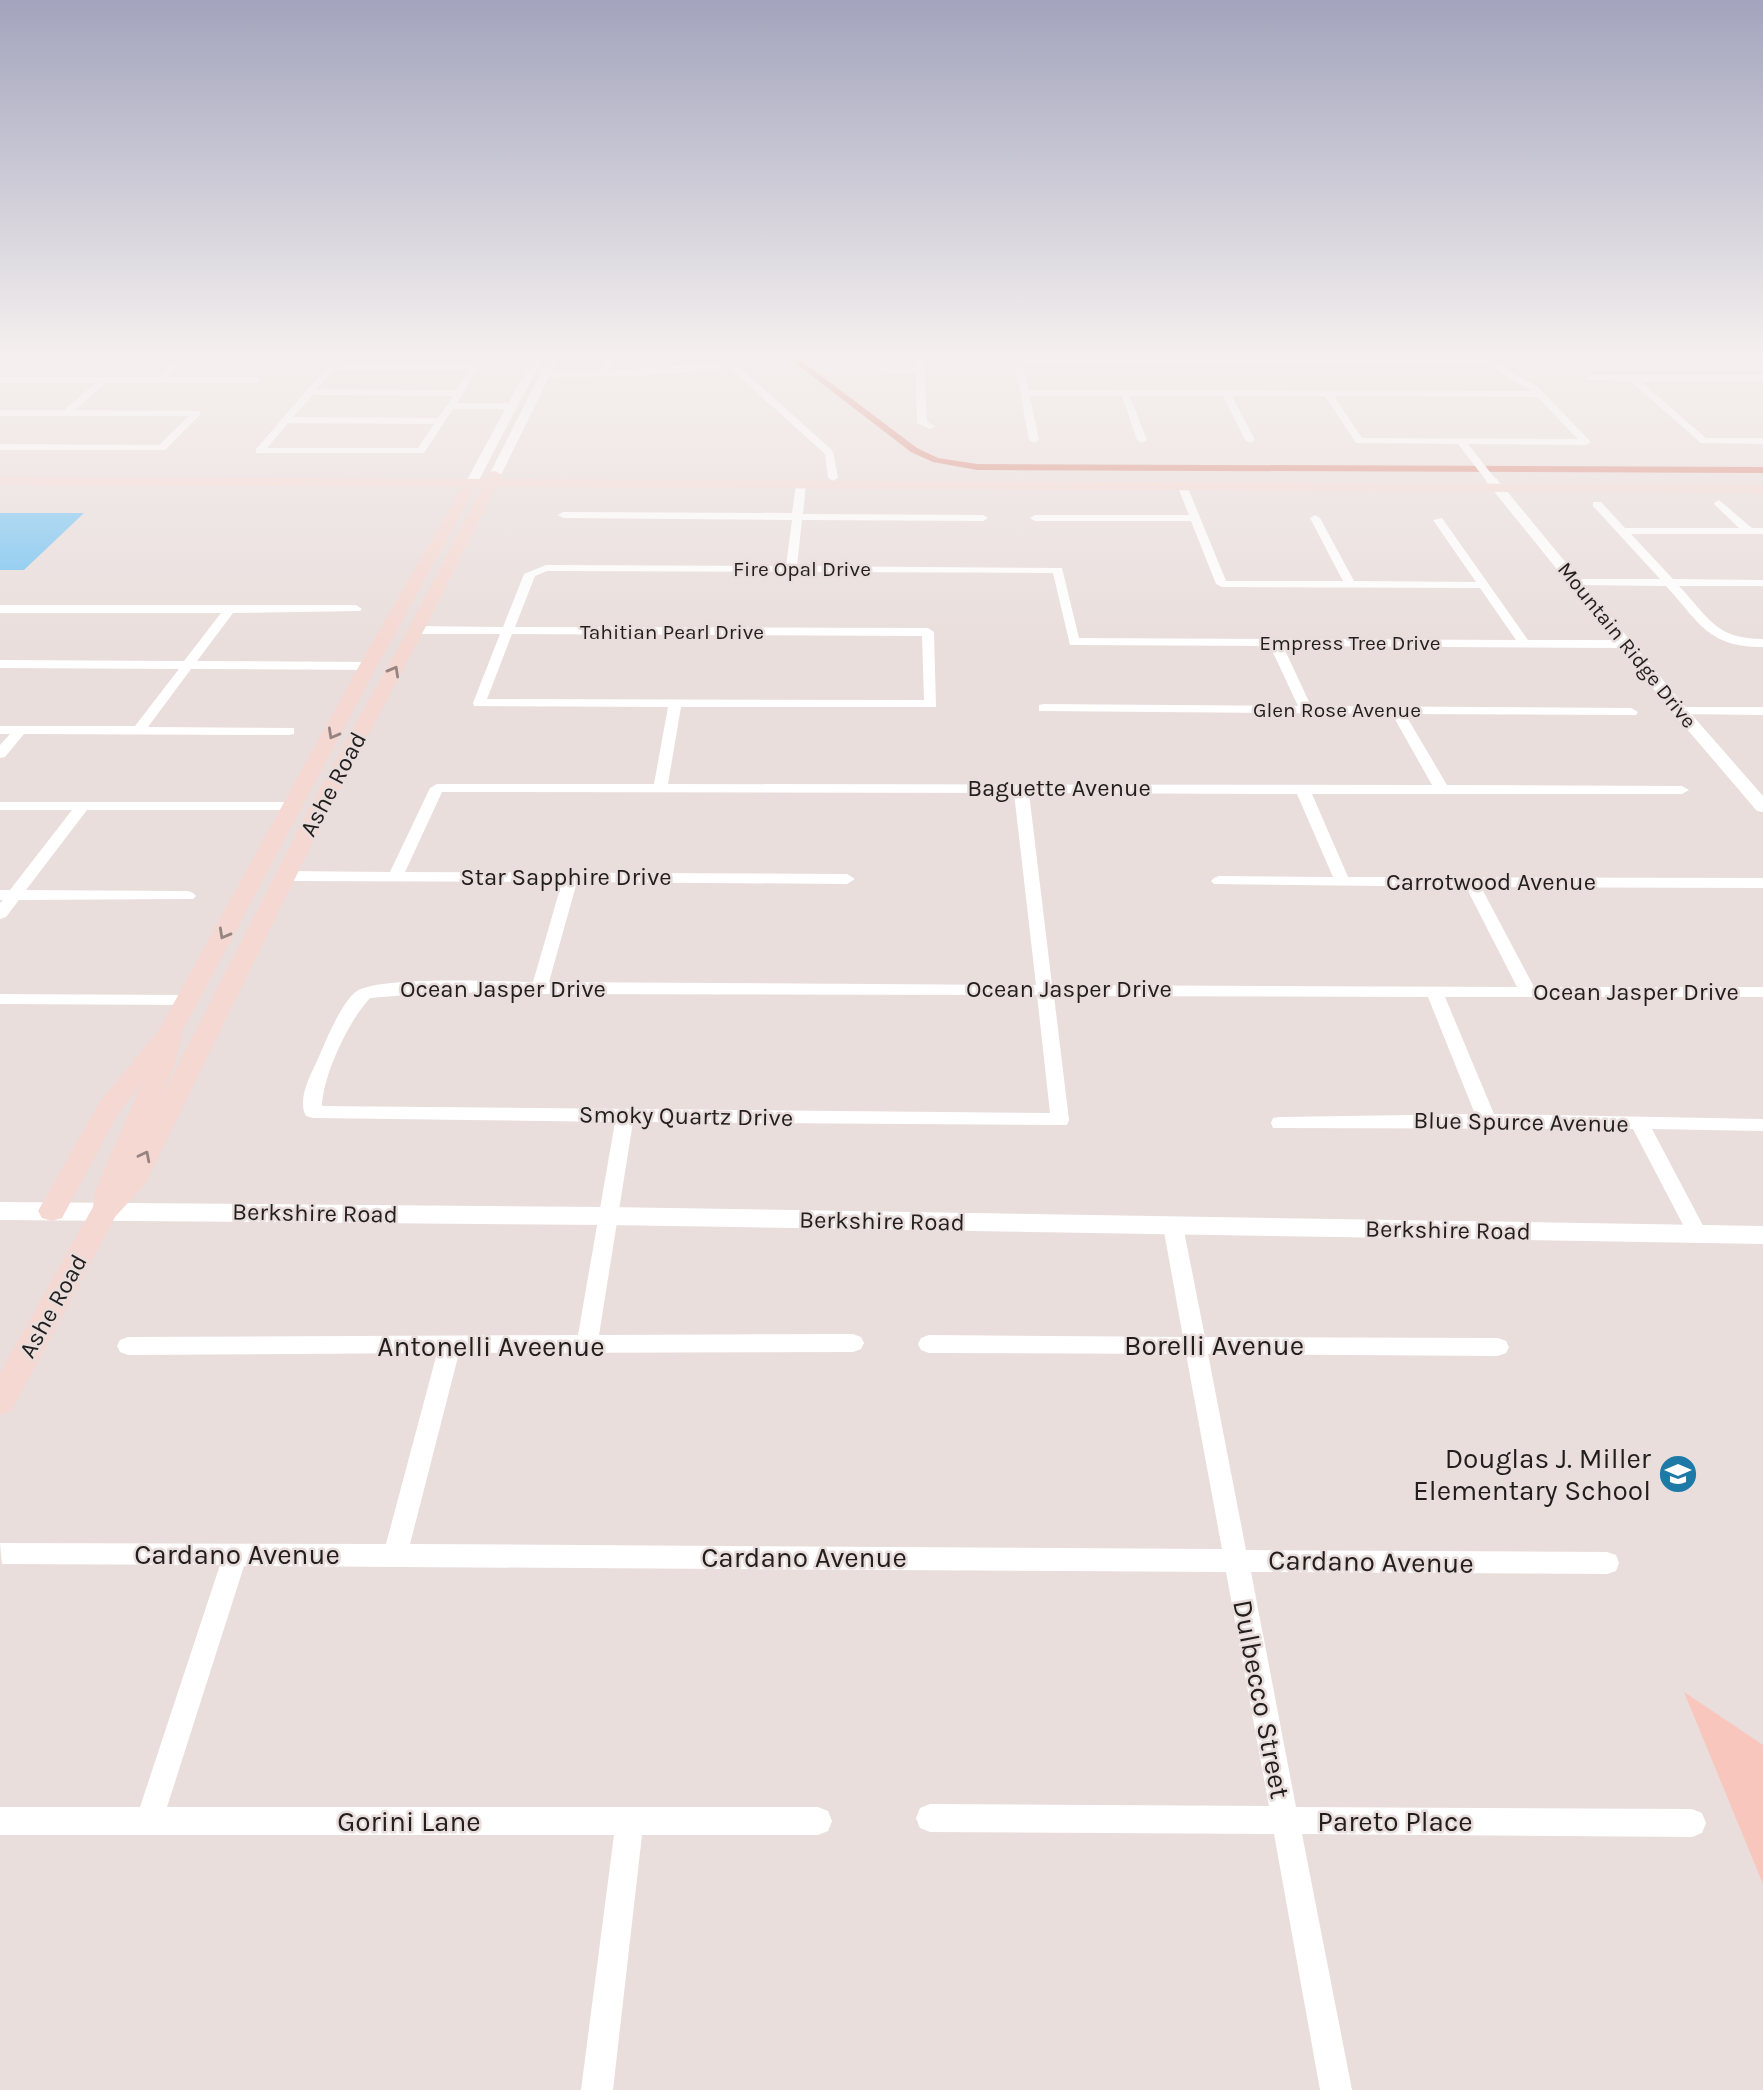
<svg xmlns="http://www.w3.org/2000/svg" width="1763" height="2090" font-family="Karla,sans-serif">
<rect width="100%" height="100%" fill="#e9dedc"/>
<polygon fill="#f8c6bc" points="1684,1692 1763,1745 1763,1884"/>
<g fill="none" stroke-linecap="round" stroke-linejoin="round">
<polygon fill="#db8b7c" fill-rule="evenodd" points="782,353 791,353 917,448 938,458 977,464 1763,467 1763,473 977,470 933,462 911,452"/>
</g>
<polygon fill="#76c4f2" points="0,513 84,513 24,570 0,570"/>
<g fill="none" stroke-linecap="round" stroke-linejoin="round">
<g fill="#fff" fill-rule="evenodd">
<polygon points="184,353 193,353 167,377 256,377 260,380 256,383 106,383 75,410 200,411 200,415 165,450 0,450 0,444 159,445 189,416 0,416 0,410 64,410 96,383 0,383 0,377 157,377"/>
<path d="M339 353H348L339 364H473L481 353 543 355 539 357H486L457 403H512L517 406 512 409H453L424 453H256V449ZM334 370H470L456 390 317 389ZM313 395 453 396 438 418 293 417ZM288 423 434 424 418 448H267Z"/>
<polygon points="607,353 615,353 608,371 725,363 715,353 724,353 833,451 838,478 833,481 828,478 825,454 730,368 640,376 546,377 542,374 546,371 599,371"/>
<polygon points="916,353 924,353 927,422 935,426 930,429 917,423 916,373 883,373 879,370 883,367 916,367"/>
<path d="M1013 353H1021L1022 358 1478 357 1474 353H1483L1492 361 1538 387 1591 442 1586 445 1468 444 1497 481 1492 484 1488 483 1458 444 1356 443 1325 396H1232L1255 440 1250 443 1245 440 1223 396H1130L1147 440 1142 443 1137 440 1122 396H1030L1039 440 1034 443 1029 440ZM1484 363 1532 391 1029 390 1023 364ZM1334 396 1537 397 1578 439 1362 438Z"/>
<polygon points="1763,353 1763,356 1759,354 1759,353"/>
<polygon points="1589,375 1763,375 1763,381 1640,381 1706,438 1763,438 1763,444 1701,443 1630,381 1586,380"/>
<path d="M801 481 806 484 803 514 983 515 988 518 983 521 802 520 797 566 1062 568 1079 638 1516 640 1480 588 1222 587 1216 584 1191 521H1035L1030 518 1035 515H1189L1178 488 1183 485 1188 488 1226 581H1343L1310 518 1315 515 1320 518 1354 581 1476 582 1433 520 1442 518 1528 640H1626L1632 644 1626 648 1283 646 1311 706 1631 708 1638 712 1636 715 1405 714 1447 785 1682 786 1689 790 1682 794H1312L1348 877 1763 878V888L1481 887 1534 987H1763V997H1445L1494 1114 1763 1119V1131L1652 1129 1708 1235 1705 1240 1698 1243 1691 1240 1633 1129 1273 1128 1271 1123 1273 1118 1280 1117 1475 1114 1428 997 1054 996 1069 1120 1067 1125 633 1122 599 1335 853 1334 861 1337 864 1343 861 1349 853 1352 459 1353 410 1544 1222 1549 1186 1354 929 1353 921 1350 918 1344 921 1338 929 1335 1183 1337 1163 1226 1166 1221 1173 1219 1180 1221 1183 1226 1205 1337 1498 1338 1506 1341 1509 1347 1506 1353 1498 1356 1208 1354 1246 1550 1607 1552 1616 1555 1619 1563 1616 1571 1607 1574 1251 1572 1296 1807 1692 1809 1702 1813 1706 1823 1702 1833 1692 1837 1302 1834 1352 2090H1320L1274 1834 930 1832 920 1828 916 1818 920 1808 930 1804 1269 1806 1226 1572 244 1566 167 1807H818L828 1811 832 1821 828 1831 818 1835H642L613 2090H581L614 1835H0V1807H140L220 1565 2 1564 0 1543 386 1544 437 1353 128 1355 120 1352 117 1346 120 1340 128 1337 578 1335 615 1122 313 1118 306 1116C297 1100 310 1076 317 1061 325 1043 341 1002 357 991 380 976 500 981 533 982L562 882 284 881 276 876 284 871 390 872 430 788 437 784H654L668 707 474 706 473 703 500 634H416L410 630 416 626 503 627 524 574 546 565 786 566 792 520 563 518 558 515 563 512 792 513 796 484ZM547 571 1053 573 1070 645 1270 646 1298 706 1044 704 1039 705V711L1392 714 1432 785 668 784 681 707H936L934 632 928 628 515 627 535 576ZM512 634 922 636 924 700 487 699ZM442 792 1014 793 1036 985 549 982 577 882 847 884 855 879 847 874 405 872ZM1029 793 1297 794 1333 877 1219 876 1214 878 1211 881 1214 884 1466 887 1517 987 1052 985ZM444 992 539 994 1037 995 1050 1113 322 1106C323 1075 349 1020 370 998Z"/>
<path d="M1719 500 1752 528H1763V534H1631L1673 579 1763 580V586H1679C1709 618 1716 639 1763 639V647C1708 647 1700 623 1666 586L1576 585 1570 582 1576 579H1660L1593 506V502H1601L1625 528H1739L1715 505 1714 503Z"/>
<polygon points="0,605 356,605 362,609 360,611 233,613 197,661 368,662 374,666 368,670 191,669 148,727 294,728 294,734 289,735 24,734 5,757 0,758 0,745 10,734 0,734 0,726 135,726 179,669 0,668 0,660 184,661 221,613 0,613"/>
<polygon points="1680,707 1763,707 1763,715 1675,714 1675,708"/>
<polygon points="0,802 294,802 301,806 294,810 87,810 26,890 188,891 193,893 196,896 193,899 19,900 6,917 0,919 0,903 3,900 0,900 0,890 10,890 72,810 0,810"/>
<polygon points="0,994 188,995 196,1000 188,1005 0,1004"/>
</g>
<g fill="#fff" fill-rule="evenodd">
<polygon points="535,353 545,353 478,482 468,485 466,482"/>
<polygon points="551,353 561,353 501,475 491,478 489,475"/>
<polygon points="1492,477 1496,478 1686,708 1763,796 1763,812 1757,811 1674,714 1488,484 1486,481"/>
<polygon points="0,1202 607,1207 1763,1226 1763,1244 607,1225 0,1220"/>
</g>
<path fill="#f5d8d2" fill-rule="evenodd" d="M495 471 502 475 500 479 1763 485V493L496 487 424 630 331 805 145 1184 115 1217 11 1411 0 1415V1373L93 1207 95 1191 142 1083 118 1114 62 1218 52 1221 42 1218 38 1211 99 1103 159 1030 359 666 462 487 0 485V477L486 479 490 472ZM476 487H482L408 630 311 805 161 1099 175 1064 183 1030 377 666Z"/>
</g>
<defs><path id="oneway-chevron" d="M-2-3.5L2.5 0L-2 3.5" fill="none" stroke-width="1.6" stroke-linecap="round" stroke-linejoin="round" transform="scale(1.75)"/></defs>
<g stroke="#968481">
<use href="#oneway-chevron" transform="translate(394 671) rotate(-61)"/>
<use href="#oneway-chevron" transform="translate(333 734) rotate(119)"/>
<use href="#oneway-chevron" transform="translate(224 934) rotate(119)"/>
<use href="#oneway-chevron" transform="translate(145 1156) rotate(-63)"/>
</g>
<linearGradient id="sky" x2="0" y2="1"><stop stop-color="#a3a4bd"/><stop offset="0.55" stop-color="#f5f0ef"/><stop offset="1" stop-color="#f5f0ef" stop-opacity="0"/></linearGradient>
<rect width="1763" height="646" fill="url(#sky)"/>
<defs>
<g id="school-disc" transform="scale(2.0125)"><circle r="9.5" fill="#1d7aa7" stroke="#e9dedc"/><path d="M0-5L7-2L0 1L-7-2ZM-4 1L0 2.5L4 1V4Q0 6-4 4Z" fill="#fff"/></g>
</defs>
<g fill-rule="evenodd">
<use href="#school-disc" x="1678" y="1474"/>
</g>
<g text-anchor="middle" stroke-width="5" stroke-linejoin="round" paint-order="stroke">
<g font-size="21" fill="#211e1d" stroke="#e9dedc">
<text x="802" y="576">Fire Opal Drive</text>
<text x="672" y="639">Tahitian Pearl Drive</text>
<text x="1350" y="650">Empress Tree Drive</text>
<text transform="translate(1627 645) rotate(51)" y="7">Mountain Ridge Drive</text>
<text x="1337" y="717">Glen Rose Avenue</text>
</g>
<g font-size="24" fill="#211e1d" stroke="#e9dedc">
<text transform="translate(333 784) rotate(-62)" y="8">Ashe Road</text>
<text x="1059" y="796">Baguette Avenue</text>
<text x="566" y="885">Star Sapphire Drive</text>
<text x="1491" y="890">Carrotwood Avenue</text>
<text x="503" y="997">Ocean Jasper Drive</text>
<text x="1069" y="997">Ocean Jasper Drive</text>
<text x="1636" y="1000">Ocean Jasper Drive</text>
<text transform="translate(686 1116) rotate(1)" y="8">Smoky Quartz Drive</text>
<text transform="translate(1521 1122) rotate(1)" y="8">Blue Spurce Avenue</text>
<text transform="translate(315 1213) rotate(1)" y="8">Berkshire Road</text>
<text transform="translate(882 1221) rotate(1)" y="8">Berkshire Road</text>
<text transform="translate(1448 1230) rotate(1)" y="8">Berkshire Road</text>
<text transform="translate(53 1306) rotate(-61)" y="8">Ashe Road</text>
</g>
<g font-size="28" fill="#211e1d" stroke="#e9dedc">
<text x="1214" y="1355">Borelli Avenue</text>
<text x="491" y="1356">Antonelli Aveenue</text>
<text x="237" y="1564">Cardano Avenue</text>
<text x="804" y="1567">Cardano Avenue</text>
<text transform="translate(1371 1561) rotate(1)" y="10">Cardano Avenue</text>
<text transform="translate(1262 1699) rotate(79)" y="10">Dulbecco Street</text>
<text x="409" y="1831">Gorini Lane</text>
<text x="1395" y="1831">Pareto Place</text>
</g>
<g font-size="28" fill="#211e1d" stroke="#e9dedc" text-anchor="end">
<text x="1651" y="1468">Douglas J. Miller<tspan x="1651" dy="32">Elementary School</tspan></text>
</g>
</g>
</svg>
